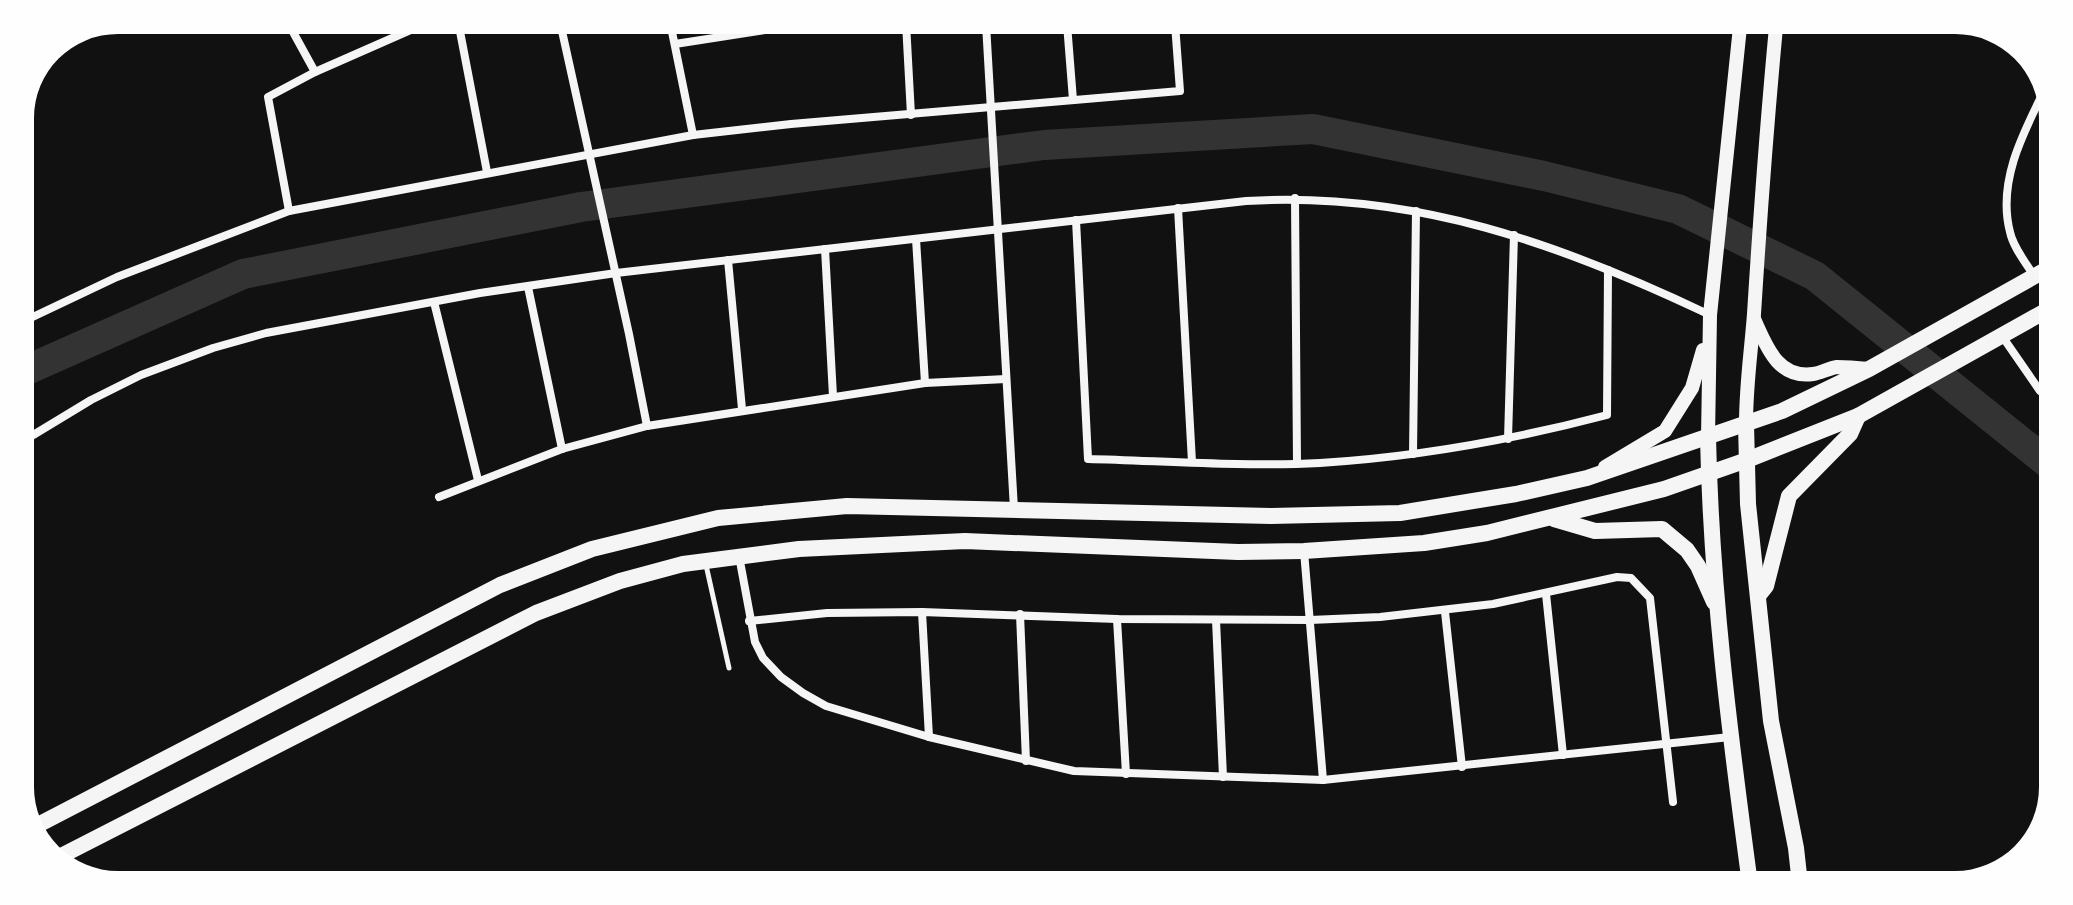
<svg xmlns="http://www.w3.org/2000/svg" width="2073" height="905" font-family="'Source Sans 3',sans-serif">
<rect width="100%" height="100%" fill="#111"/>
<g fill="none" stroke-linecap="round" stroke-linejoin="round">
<polyline stroke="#333" stroke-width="30" points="20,373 243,274 581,207 1044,145 1313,129 1544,176 1678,209 1815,276 2049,464"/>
<polyline stroke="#f5f5f5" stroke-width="5" points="706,565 729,668"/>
<g stroke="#f5f5f5" stroke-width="8">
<polyline points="287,21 315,72"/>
<polyline points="458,21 487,172"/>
<polyline points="560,22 629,334 647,426"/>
<polyline points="670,22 693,135"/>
<polyline points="906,23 911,115"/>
<polyline points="986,24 1014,509"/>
<polyline points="1067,24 1073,100"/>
<polyline points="675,44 811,23"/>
<polyline points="1295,198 1297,463"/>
<polyline points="1178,208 1192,462"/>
<polyline points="289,211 268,97 315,72 431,21"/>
<path d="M1076 220 1088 459C1165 461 1243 467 1320 463 1418 457 1512 440 1607 415L1608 270"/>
<polyline points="916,239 925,383"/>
<polyline points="825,249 833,396"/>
<polyline points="728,260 742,409"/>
<path d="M2034 276C2026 263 2013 247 2010 232 1997 182 2023 133 2045 89"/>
<polyline points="528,287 562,449"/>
<polyline points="434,302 478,480"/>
<polyline points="20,323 117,277 289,211 693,135 791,124 1180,91 1175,24"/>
<polyline points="2002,336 2040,391 2050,398"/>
<polyline points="1508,439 1514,235"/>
<path d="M20 443 91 400 141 375 213 348 266 333 480 293 616 273 1246 201C1414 191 1561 244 1710 315"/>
<polyline points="1413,454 1416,211"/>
<polyline points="439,497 562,449 647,426 925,383 1006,379"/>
<polyline points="1304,551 1323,780"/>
<polyline points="739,556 755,642 763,658 781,677 803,693 826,706 929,737 1074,771 1323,780 1730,737"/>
<polyline points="1546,594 1563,755"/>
<polyline points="922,612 929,737"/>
<polyline points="1445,612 1462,767"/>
<polyline points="1020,614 1026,761"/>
<polyline points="1117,619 1126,774"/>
<polyline points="1216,620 1223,777"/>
<polyline points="749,621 827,613 922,612 1117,619 1310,620 1380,617 1493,604 1617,577 1631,578 1650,598 1673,802"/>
</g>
<g stroke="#f5f5f5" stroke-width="14">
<path d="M1754 319C1766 345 1777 379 1813 374 1821 373 1829 368 1837 367 1848 367 1859 368 1869 369"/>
<path d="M1746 424C1746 385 1751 353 1754 314 1760 218 1767 123 1776 27"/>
<polyline points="1708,437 1710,315 1740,27"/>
<polyline points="1605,467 1665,431 1692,388 1703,350"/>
</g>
<g stroke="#f5f5f5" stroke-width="16">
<polyline points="1746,424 1748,504 1771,721 1796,848 1800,884"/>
<path d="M1708 437C1711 587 1730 736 1750 884"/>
<polyline points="1554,519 1595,531 1662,529 1687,550 1698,566 1714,602"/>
<polyline points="1758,596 1766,586 1789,496 1850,434 1858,416"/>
<polyline points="32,828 500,585 592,549 718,518 847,506 1271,516 1400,513 1516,494 1587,478 1782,411 1869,369 2051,267"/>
<polyline points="57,858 536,613 620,581 683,564 799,549 965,541 1238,552 1304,551 1424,543 1487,533 1664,489 1747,460 1858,416 2051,308"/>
</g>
</g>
<path d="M0 0H2073V905H0ZM118 34H1955A84 84 0 0 1 2039 118V787A84 84 0 0 1 1955 871H118A84 84 0 0 1 34 787V118A84 84 0 0 1 118 34Z" fill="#fefefe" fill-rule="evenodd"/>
</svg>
